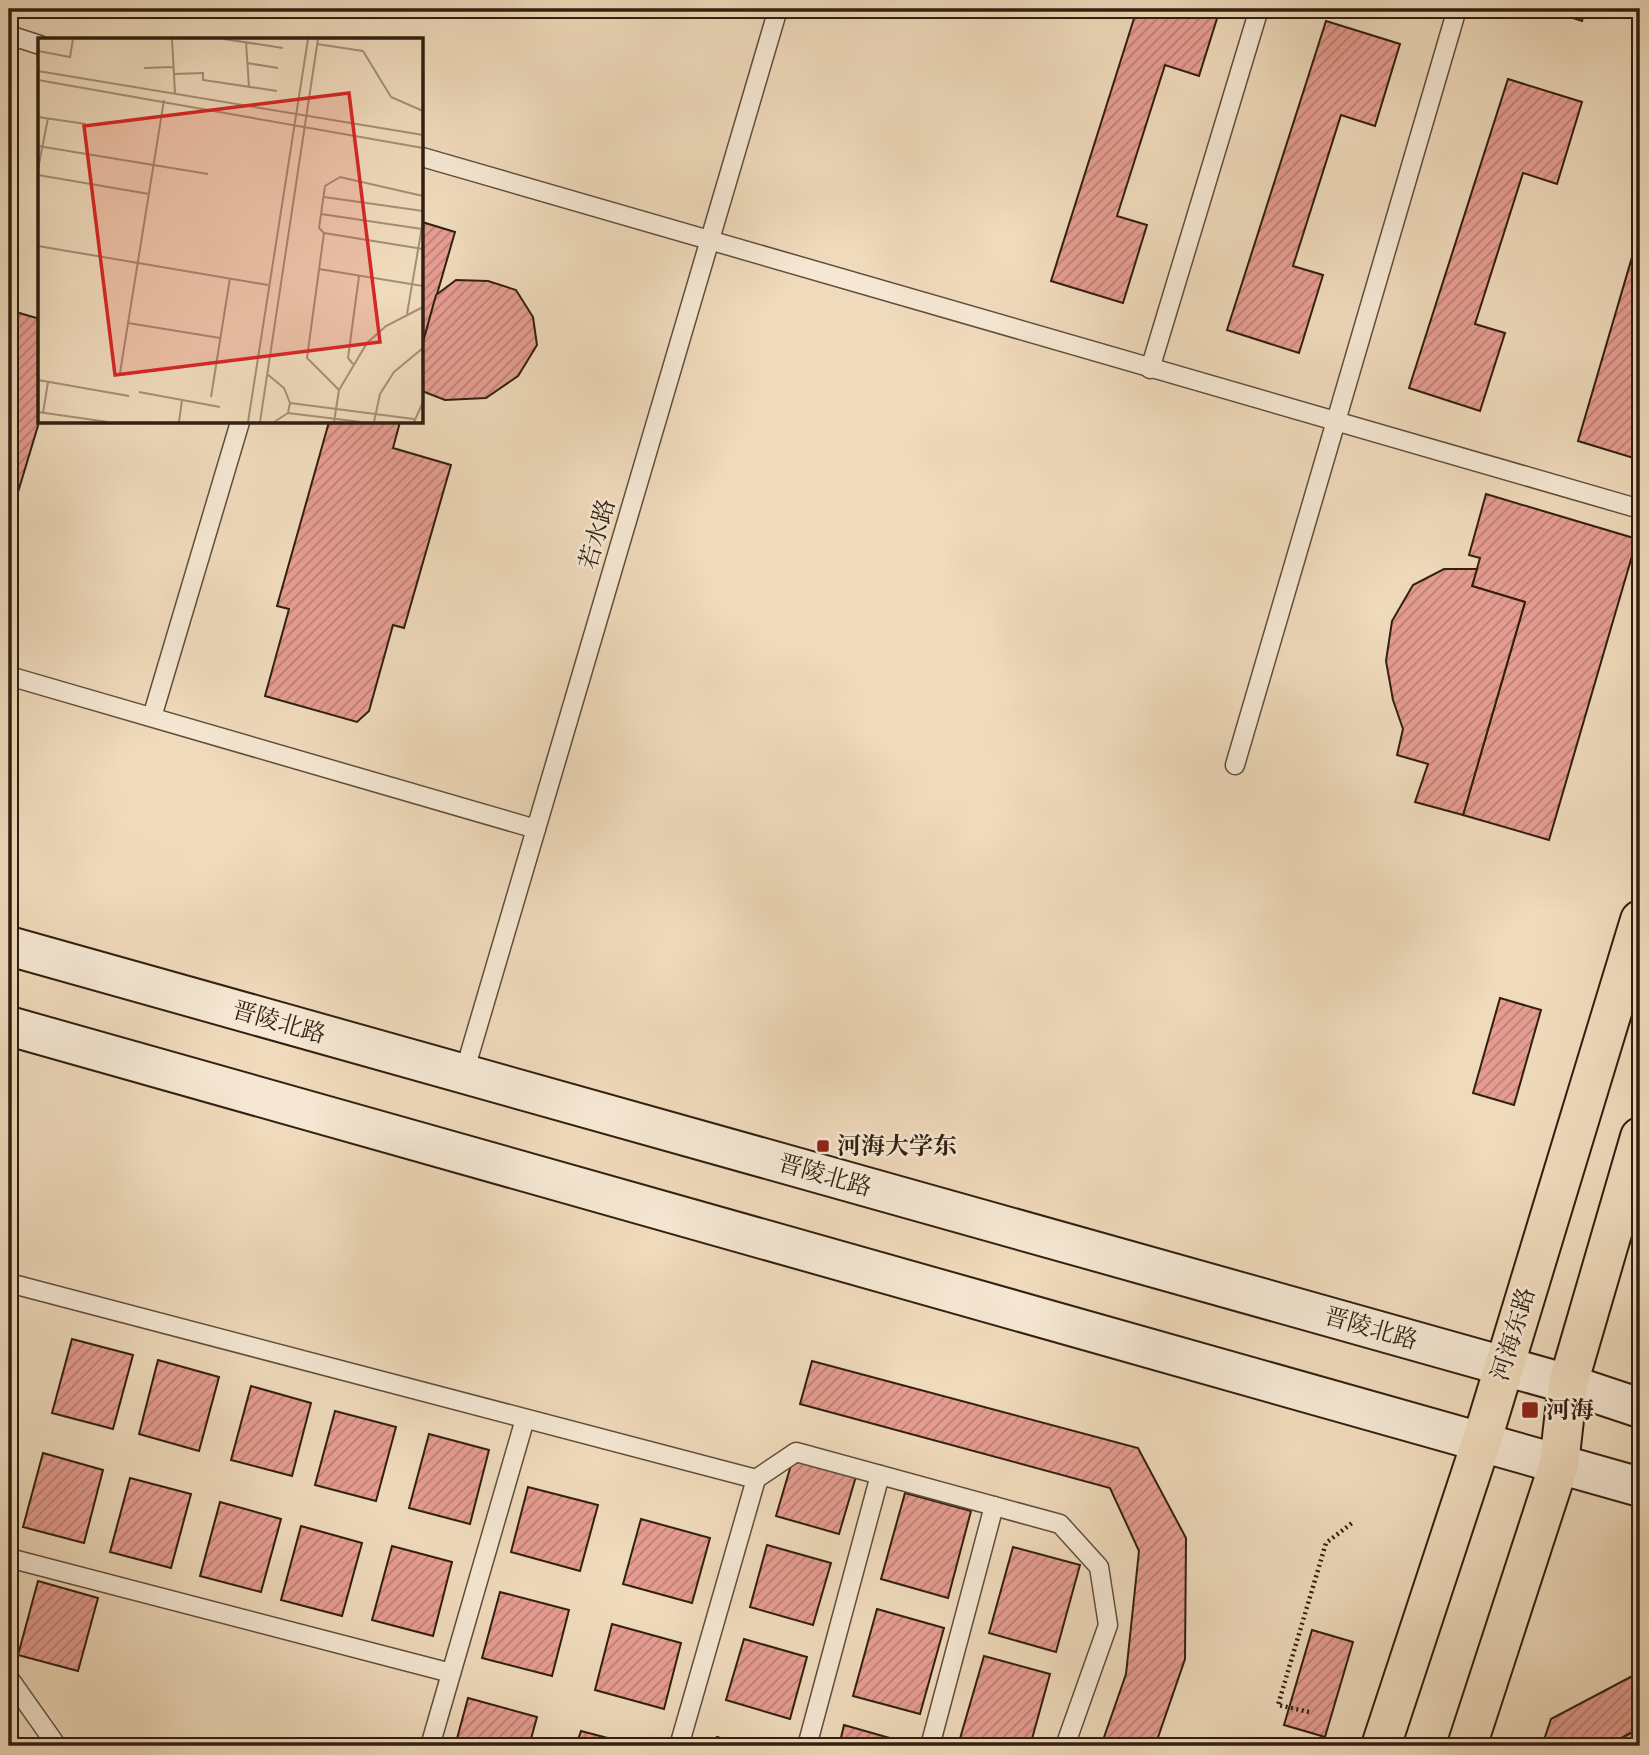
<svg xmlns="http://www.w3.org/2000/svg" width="1649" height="1755" font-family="'Libre Caslon Text','Noto Serif SC',serif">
<defs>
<pattern id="building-hatch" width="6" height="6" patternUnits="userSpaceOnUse" patternTransform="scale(1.75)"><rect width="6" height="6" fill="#e69d91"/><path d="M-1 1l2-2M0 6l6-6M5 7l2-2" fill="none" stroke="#bb7f75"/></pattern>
</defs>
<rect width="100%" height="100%" fill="#efdabb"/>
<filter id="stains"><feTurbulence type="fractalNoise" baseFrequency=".00286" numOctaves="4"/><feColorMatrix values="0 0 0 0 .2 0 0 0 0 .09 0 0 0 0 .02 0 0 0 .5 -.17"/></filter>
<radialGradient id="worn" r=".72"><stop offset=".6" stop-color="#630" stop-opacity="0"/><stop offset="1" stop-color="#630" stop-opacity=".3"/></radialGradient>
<g fill="url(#building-hatch)" stroke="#311f10" stroke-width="2">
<polygon points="1137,9 1220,9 1199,76 1165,65 1117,216 1147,225 1123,303 1051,281"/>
<polygon points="1545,9 1585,9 1582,21"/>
<polygon points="1326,21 1400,44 1375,126 1341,115 1293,266 1323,275 1299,353 1227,330"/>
<polygon points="1508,79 1582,102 1557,184 1523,173 1475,324 1505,333 1480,411 1409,388"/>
<polygon points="422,222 455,232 422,346"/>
<polygon points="1640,230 1640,460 1578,441"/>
<polygon points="456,280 488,281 516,290 533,317 537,345 518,376 486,398 445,400 422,391 422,346 436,295"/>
<polygon points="9,310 40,319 40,419 9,522"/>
<polygon points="329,422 400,422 393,448 451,465 404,628 393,625 369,711 357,722 265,696 289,609 277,606"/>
<polygon points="1486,494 1637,539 1549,840 1463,815 1525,602 1472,586 1480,558 1469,555"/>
<polygon points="1444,569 1477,569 1472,586 1525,602 1463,815 1415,802 1428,764 1397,755 1403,729 1393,700 1386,661 1392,621 1413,585"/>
<polygon points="1500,998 1541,1010 1514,1105 1473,1093"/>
<polygon points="72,1339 133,1355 113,1429 52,1413"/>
<polygon points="158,1360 219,1377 199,1451 139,1434"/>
<polygon points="812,1361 1138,1448 1186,1538 1185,1659 1155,1746 1101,1746 1126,1674 1139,1551 1110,1488 800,1404"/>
<polygon points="251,1386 311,1403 292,1476 231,1460"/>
<polygon points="335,1411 396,1427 376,1501 315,1485"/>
<polygon points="429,1434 489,1450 470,1524 409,1508"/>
<polygon points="43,1453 103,1470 84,1543 23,1527"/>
<polygon points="794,1455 857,1473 839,1534 776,1516"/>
<polygon points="130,1478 191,1494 171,1568 110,1552"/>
<polygon points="528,1487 598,1505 580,1571 511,1552"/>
<polygon points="905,1493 971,1511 948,1598 881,1579"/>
<polygon points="220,1502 281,1519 261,1592 200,1576"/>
<polygon points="641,1519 710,1538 692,1603 623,1584"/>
<polygon points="301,1526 362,1543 342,1616 281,1600"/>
<polygon points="767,1545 831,1563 813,1625 750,1607"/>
<polygon points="392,1546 452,1562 433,1636 372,1620"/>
<polygon points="1013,1547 1080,1565 1056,1652 989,1633"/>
<polygon points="38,1581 98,1598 78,1671 18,1655"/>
<polygon points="500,1592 569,1610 552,1676 482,1658"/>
<polygon points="877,1609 944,1628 920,1714 853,1696"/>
<polygon points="612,1624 681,1643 664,1709 595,1690"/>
<polygon points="1312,1630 1353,1642 1325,1737 1284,1725"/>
<polygon points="744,1639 807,1657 790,1719 726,1700"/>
<polygon points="984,1656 1050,1674 1030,1746 975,1746 959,1742"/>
<polygon points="1640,1672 1640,1728 1607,1746 1542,1746 1551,1719"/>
<polygon points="468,1698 537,1717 529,1746 455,1746"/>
<polygon points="844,1725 911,1744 911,1746 839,1746"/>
<polygon points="1640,1728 1640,1746 1607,1746"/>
<polygon points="581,1731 638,1746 576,1746"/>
<polygon points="717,1737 749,1746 715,1746"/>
</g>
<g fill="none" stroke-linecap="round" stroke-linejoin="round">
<g stroke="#604e3b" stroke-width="21">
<g id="service">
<polyline points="9,35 40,45"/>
<polyline points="422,157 1640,509"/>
<polyline points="1150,369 1259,9"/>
<polyline points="9,676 536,829"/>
<polyline points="152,717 240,422"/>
<polyline points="1235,765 1457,9"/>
<polyline points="464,1073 778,9"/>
<polyline points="9,1283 756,1479 796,1452 1060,1524 1099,1567 1108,1625 1065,1746"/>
<polyline points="9,1558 451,1673"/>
<polyline points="9,1678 57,1746"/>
<polyline points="430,1746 525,1419"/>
<polyline points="679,1746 756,1479"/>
<polyline points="807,1746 880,1475"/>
<polyline points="930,1746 994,1506"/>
</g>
</g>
<g stroke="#311f10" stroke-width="42">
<g id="secondary">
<polyline points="9,946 1568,1384 1640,1408"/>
<polyline points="9,1026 1640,1487"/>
</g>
</g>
<g stroke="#311f10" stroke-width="42">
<g id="primary">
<polyline points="1381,1746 1481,1443 1640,920"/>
<polyline points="1467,1746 1559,1464 1568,1384 1640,1137"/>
</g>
</g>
<polyline stroke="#311f10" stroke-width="4.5" stroke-dasharray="2 3.5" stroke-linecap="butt" points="1309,1712 1278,1705 1326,1543 1352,1523"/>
<use href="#service" stroke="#f5e7d3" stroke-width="18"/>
<use href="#secondary" stroke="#f5e7d3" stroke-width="38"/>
<use href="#primary" stroke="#efdabb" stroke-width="38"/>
</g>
<g fill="#8f2418" stroke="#f5e7d3" stroke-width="2.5">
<rect x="816" y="1139" width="14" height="14" rx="3.5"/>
<rect x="1521" y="1401" width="18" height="18" rx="3.5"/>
</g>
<g text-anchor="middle" stroke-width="5" stroke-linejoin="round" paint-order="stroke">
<g font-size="24" fill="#311f10" stroke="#f5e7d3">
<text transform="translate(597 534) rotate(-74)" y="8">若水路</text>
<text transform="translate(279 1022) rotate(16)" y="8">晋陵北路</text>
<text transform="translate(825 1175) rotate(16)" y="8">晋陵北路</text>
<text transform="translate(1371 1328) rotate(16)" y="8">晋陵北路</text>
<text transform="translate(1513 1334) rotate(-73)" y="8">河海东路</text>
</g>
<g font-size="24" font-weight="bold" fill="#311f10" stroke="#f5e7d3" text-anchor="start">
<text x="837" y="1154">河海大学东</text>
<text x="1546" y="1418">河海</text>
</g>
</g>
<g transform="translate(38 38)">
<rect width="385" height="385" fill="#efdabb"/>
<path fill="none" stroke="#a38f77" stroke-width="2" d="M134 1 137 55M186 1 245 10M208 4 211 49M279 6 325 13M0 13 32 19 35 1M325 13 353 59 385 73M209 25 240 30M106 30 135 29M0 33 385 97M136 36 165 35V42L239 53M0 42 385 110M0 79 48 86M0 108 170 136M0 131 10 80M0 137 111 156M286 159 385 173M283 176 384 191M286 195 385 211M0 208 230 247M281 231 385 248M369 276 385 183M90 285 182 300M315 326 310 320 321 238M82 335 126 62M229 336 246 350 252 365 250 375 236 384M0 342 91 358M301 352 269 320 286 195 281 190 287 148 302 139 385 158M101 354 182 369M173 359 192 240M252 365 376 381M0 374 70 384M5 375 10 344M250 375 323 384M141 384 144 362M210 384 270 1M222 384 280 1M296 384 301 352 329 305 348 288 385 269M336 384 342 356 356 334 385 310M376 384 385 364"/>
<path fill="#d62828" fill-opacity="0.15" stroke="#d62828" stroke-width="3.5" d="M311 55 342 304 77 337 46 88Z"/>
<rect width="385" height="385" fill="none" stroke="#311f10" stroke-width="3.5"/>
</g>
<rect width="1649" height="1755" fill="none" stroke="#efdabb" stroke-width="35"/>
<rect x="10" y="10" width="1628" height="1734" fill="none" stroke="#311f10" stroke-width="3.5"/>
<rect x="18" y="18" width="1614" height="1720" fill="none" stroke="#311f10" stroke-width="2"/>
<rect width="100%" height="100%" filter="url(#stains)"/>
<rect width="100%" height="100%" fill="url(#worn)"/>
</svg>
